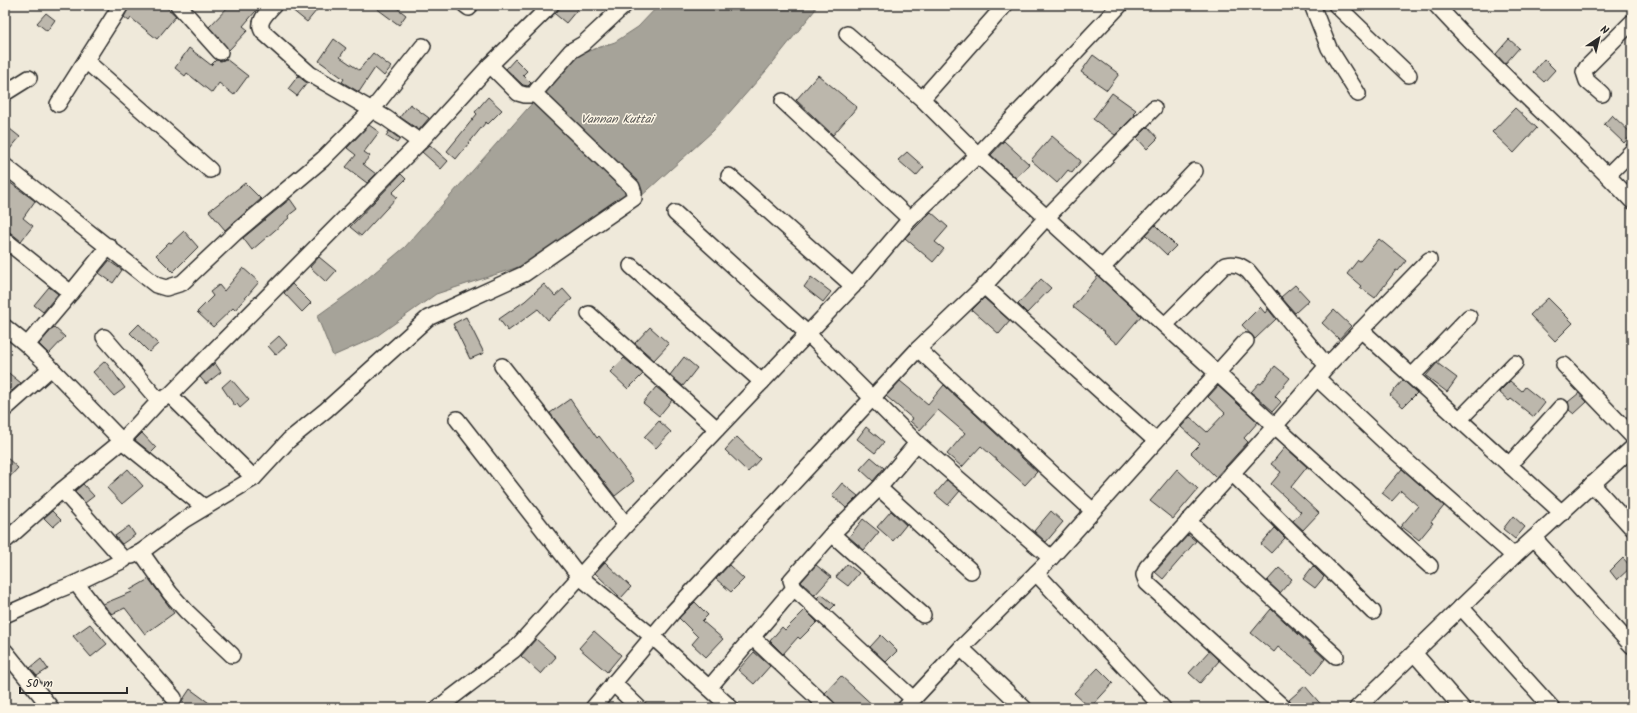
<svg xmlns="http://www.w3.org/2000/svg" width="1637" height="713" font-family="Kalam,sans-serif">
<rect width="100%" height="100%" fill="#efe9da"/>
<filter id="ink" filterUnits="userSpaceOnUse"><feTurbulence type="fractalNoise" baseFrequency=".025" numOctaves="2"/><feDisplacementMap in="SourceGraphic" scale="8" xChannelSelector="R" yChannelSelector="G"/><feConvolveMatrix kernelMatrix="1 2 1 2 8 2 1 2 1" color-interpolation-filters="sRGB"/></filter>
<g filter="url(#ink)">
<polygon fill="#a6a399" stroke="#75736d" points="659,5 815,5 815,10 766,71 713,131 627,209 564,252 436,294 374,338 333,356 317,316 356,288 405,247 574,56 615,42 638,27"/>
<g fill="#bcb7ac" stroke="#2b2b2b">
<polygon points="130,5 164,5 176,16 157,39 131,18 129,21 124,17"/>
<polygon points="230,5 261,5 243,26 248,30 229,50 209,27"/>
<polygon points="286,5 321,5 307,22"/>
<polygon points="372,5 393,5 406,15 399,25"/>
<polygon points="560,5 581,5 566,23 555,14 560,8"/>
<polygon points="46,13 55,20 47,31 37,23"/>
<polygon points="334,39 346,48 340,57 359,70 373,53 391,67 384,76 375,68 359,92 342,82 344,79 319,61"/>
<polygon points="1509,39 1519,48 1505,64 1496,54"/>
<polygon points="189,48 211,65 216,60 221,61 226,59 248,76 234,95 219,83 212,93 187,73 185,76 175,68"/>
<polygon points="1093,55 1119,74 1107,90 1081,72"/>
<polygon points="515,59 527,71 523,75 531,83 528,86 523,85 506,69"/>
<polygon points="1544,59 1555,70 1544,82 1533,72"/>
<polygon points="818,75 857,107 833,135 796,100"/>
<polygon points="298,76 307,83 297,96 288,89"/>
<polygon points="1112,93 1136,110 1133,113 1135,115 1115,135 1093,119"/>
<polygon points="488,97 502,110 488,124 486,122 456,159 447,151 477,114 475,112"/>
<polygon points="410,104 429,118 419,130 400,117"/>
<polygon points="1515,108 1537,128 1514,153 1492,132"/>
<polygon points="1612,115 1632,134 1624,143 1604,124"/>
<polygon points="5,125 20,137 5,155"/>
<polygon points="369,125 379,132 364,152 370,156 363,164 376,174 367,183 346,167 356,155 347,148"/>
<polygon points="1148,127 1158,138 1147,149 1137,138"/>
<polygon points="389,131 400,139 397,143 386,136"/>
<polygon points="1052,136 1081,161 1072,173 1068,170 1057,183 1031,160"/>
<polygon points="1004,141 1029,164 1016,178 991,155"/>
<polygon points="430,145 448,161 441,169 422,152"/>
<polygon points="907,152 924,167 916,176 898,160"/>
<polygon points="401,174 406,179 392,193 397,197 361,236 350,227"/>
<polygon points="5,179 35,201 23,218 33,226 21,241 11,233 5,231"/>
<polygon points="245,183 261,199 225,230 209,211"/>
<polygon points="290,199 297,209 288,216 289,218 252,250 243,238"/>
<polygon points="931,212 948,227 935,242 944,249 933,262 905,238"/>
<polygon points="1155,225 1176,246 1167,255 1146,235"/>
<polygon points="184,231 198,247 173,272 156,255 169,242 171,243"/>
<polygon points="1379,239 1406,261 1398,271 1396,270 1375,298 1360,287 1361,286 1347,274 1358,260 1360,261"/>
<polygon points="319,257 336,271 326,282 310,267"/>
<polygon points="109,261 122,270 113,283 99,273"/>
<polygon points="243,268 259,282 235,310 233,308 213,327 197,312 213,296 210,292 219,285 224,291"/>
<polygon points="1098,276 1141,316 1117,344 1104,333 1105,332 1073,307"/>
<polygon points="811,277 831,292 823,302 804,287"/>
<polygon points="1041,279 1051,288 1027,313 1018,304"/>
<polygon points="292,284 311,303 302,312 284,293"/>
<polygon points="544,284 555,296 563,289 572,299 548,320 538,309 508,331 499,319 525,301"/>
<polygon points="1295,285 1309,300 1295,313 1281,297"/>
<polygon points="49,287 58,294 43,312 34,305"/>
<polygon points="984,298 1010,321 999,334 972,310"/>
<polygon points="1548,298 1573,323 1555,341 1530,315"/>
<polygon points="1260,307 1265,313 1268,309 1276,319 1255,339 1242,325"/>
<polygon points="1334,310 1351,326 1339,339 1322,323"/>
<polygon points="466,317 484,353 470,359 453,324"/>
<polygon points="139,324 158,344 149,352 130,333"/>
<polygon points="54,327 65,337 49,354 39,344"/>
<polygon points="650,327 669,344 654,360 635,343"/>
<polygon points="279,336 287,345 276,355 268,346"/>
<polygon points="684,357 697,368 683,386 670,375"/>
<polygon points="624,358 643,374 628,389 610,372"/>
<polygon points="105,361 125,388 114,396 93,372"/>
<polygon points="215,363 221,372 206,384 200,377"/>
<polygon points="1437,363 1457,378 1447,392 1426,376"/>
<polygon points="1275,366 1290,378 1275,396 1281,402 1273,411 1251,392 1259,383 1261,384"/>
<polygon points="5,370 21,383 12,391 5,385"/>
<polygon points="231,379 249,400 240,408 237,404 235,406 222,387"/>
<polygon points="1403,380 1417,393 1403,407 1390,395"/>
<polygon points="900,381 928,404 944,385 1037,472 1025,485 981,446 962,467 947,454 965,433 938,410 920,430 910,421 913,419 886,396"/>
<polygon points="1510,381 1522,391 1525,387 1545,403 1534,417 1511,399 1509,401 1499,392"/>
<polygon points="1218,386 1258,422 1244,438 1248,442 1216,477 1191,453 1200,444 1181,427 1190,417 1207,432 1225,413 1208,397"/>
<polygon points="656,387 672,400 659,416 643,403"/>
<polygon points="1579,393 1587,402 1574,414 1569,410 1568,402"/>
<polygon points="570,399 597,438 599,436 634,481 615,496 550,413"/>
<polygon points="659,421 671,432 656,448 644,437"/>
<polygon points="866,427 884,442 875,453 857,439"/>
<polygon points="142,433 156,448 151,453 135,440"/>
<polygon points="737,437 760,459 748,472 725,450"/>
<polygon points="1285,447 1307,467 1291,487 1319,513 1303,530 1293,521 1301,512 1271,484 1281,472 1271,464"/>
<polygon points="5,456 18,468 5,482"/>
<polygon points="871,457 884,468 873,481 860,469"/>
<polygon points="128,469 143,486 122,504 107,488"/>
<polygon points="1177,469 1198,489 1173,519 1150,501"/>
<polygon points="1402,469 1444,506 1431,522 1433,523 1419,540 1401,526 1418,506 1401,491 1392,501 1382,493"/>
<polygon points="947,480 960,491 948,505 935,494"/>
<polygon points="842,483 858,496 846,508 832,495"/>
<polygon points="83,484 94,496 85,503 75,491"/>
<polygon points="52,511 61,520 53,527 44,518"/>
<polygon points="891,511 906,525 893,541 877,527"/>
<polygon points="1051,511 1063,522 1046,542 1034,531"/>
<polygon points="1513,516 1525,527 1515,539 1503,529"/>
<polygon points="863,519 879,532 864,550 849,537"/>
<polygon points="129,526 135,535 122,544 115,536"/>
<polygon points="1275,528 1285,538 1271,553 1261,544"/>
<polygon points="1188,535 1196,541 1163,579 1155,572"/>
<polygon points="1623,558 1631,567 1617,580 1610,571"/>
<polygon points="605,562 631,587 621,598 595,573"/>
<polygon points="847,564 859,573 848,586 836,577"/>
<polygon points="729,565 744,579 731,592 716,579"/>
<polygon points="816,565 831,577 815,595 801,582"/>
<polygon points="1313,566 1324,577 1315,588 1303,579"/>
<polygon points="1279,568 1292,579 1280,593 1267,581"/>
<polygon points="149,579 174,613 145,634 125,608 112,614 103,604 132,592 130,590"/>
<polygon points="821,594 835,605 830,610 817,598"/>
<polygon points="695,602 708,615 702,621 723,639 706,657 692,644 698,637 679,618"/>
<polygon points="1271,609 1325,659 1313,674 1278,647 1274,652 1251,633"/>
<polygon points="805,610 817,622 800,639 798,637 783,654 770,641 782,627 785,630"/>
<polygon points="90,624 107,644 91,657 73,636"/>
<polygon points="594,631 621,655 607,672 579,648"/>
<polygon points="881,635 897,651 886,662 870,647"/>
<polygon points="536,639 556,657 541,674 521,656"/>
<polygon points="1209,651 1219,661 1200,683 1189,673"/>
<polygon points="754,652 770,666 754,684 738,670"/>
<polygon points="41,659 48,669 37,676 30,668"/>
<polygon points="1098,668 1113,683 1090,708 1074,693"/>
<polygon points="841,676 876,708 837,708 834,702 825,693"/>
<polygon points="1305,686 1324,708 1295,708 1289,700"/>
<polygon points="190,689 216,708 176,708 180,704"/>
</g>
<g fill="none" stroke-linecap="round" stroke-linejoin="round">
<g stroke="#2b2b2b" stroke-width="18">
<g id="street">
<polyline points="178,5 220,52"/>
<polyline points="465,5 469,8"/>
<polyline points="1312,5 1329,48 1358,94"/>
<polyline points="1336,5 1409,75"/>
<path d="M1436 5C1498 74 1569 134 1632 201"/>
<path d="M847 34 922 99 978 155 1275 426 1327 366 1248 271C1240 265 1235 263 1225 265L1165 325"/>
<polyline points="86,61 210,170"/>
<polyline points="490,65 518,93 525,95 536,95"/>
<polyline points="5,93 29,78"/>
<polyline points="1602,94 1587,81 1584,72 1587,67 1632,22"/>
<polyline points="922,99 1005,5"/>
<polyline points="783,101 910,219"/>
<polyline points="58,104 121,5"/>
<polyline points="420,142 490,65 551,5"/>
<path d="M5 166 156 285 166 288 182 283 235 233 323 159 372 110 310 74 263 32C256 22 267 13 274 5"/>
<polyline points="1608,175 1632,151"/>
<polyline points="729,176 853,286"/>
<polyline points="675,213 808,334 917,443 1051,558"/>
<polyline points="5,240 71,293 27,345 5,327"/>
<polyline points="631,266 762,382"/>
<polyline points="1102,268 1195,171"/>
<polyline points="984,286 1156,441"/>
<polyline points="71,293 109,246"/>
<polyline points="589,314 717,429"/>
<polyline points="1361,330 1429,260"/>
<polyline points="104,337 159,401"/>
<polyline points="918,349 1093,511"/>
<polyline points="1564,365 1632,436"/>
<polyline points="502,366 626,525"/>
<polyline points="1327,366 1361,330 1562,513"/>
<polyline points="1412,376 1469,317"/>
<polyline points="1317,378 1387,444 1514,556 1357,708"/>
<polyline points="170,395 254,478"/>
<polyline points="5,409 51,368 27,345"/>
<polyline points="457,419 580,577 653,637 731,708"/>
<polyline points="1459,420 1515,363"/>
<polyline points="1509,465 1561,407"/>
<polyline points="1232,473 1373,612"/>
<polyline points="1592,484 1632,528"/>
<polyline points="879,488 971,571"/>
<polyline points="204,507 122,441 159,401 170,395 420,142 386,118 372,110 423,46"/>
<polyline points="1188,521 1336,656"/>
<polyline points="832,534 923,615"/>
<polyline points="1534,538 1632,646"/>
<polyline points="5,541 62,490 122,441 51,368"/>
<polyline points="141,552 184,520 254,478 289,440 326,410 428,318 524,274 634,198 634,193 632,187 536,95 537,90 571,51 583,44 625,5"/>
<polyline points="132,556 141,552 170,593 186,611 232,655"/>
<polyline points="1514,556 1632,448"/>
<polyline points="1036,573 1163,708"/>
<polyline points="76,583 98,612 174,698"/>
<polyline points="1461,607 1552,708"/>
<polyline points="5,615 41,599 56,591 76,583 124,560 62,490"/>
<polyline points="752,637 828,708"/>
<polyline points="961,648 1024,708"/>
<polyline points="5,651 51,708"/>
<polyline points="1414,653 1462,708"/>
<polyline points="613,683 639,708"/>
<polyline points="709,688 794,588"/>
<polyline points="913,699 794,588 791,580 832,534 879,488 917,443"/>
<polyline points="438,708 514,650 626,525 853,286 910,219 978,155 1120,5"/>
<polyline points="593,708 673,612 918,349 984,286 1046,218 1154,108"/>
<polyline points="905,708 961,648 1051,558 1246,341"/>
<polyline points="1284,708 1147,583 1144,575 1147,567 1275,426 1430,566"/>
</g>
</g>
<use href="#street" stroke="#fcf5e5" stroke-width="15"/>
</g>
</g>
<g text-anchor="middle" stroke-width="3" stroke-linejoin="round" paint-order="stroke">
<g font-size="12" font-style="italic" fill="#565552" stroke="#fcf5e5">
<text x="617" y="123">Vannan Kuttai</text>
</g>
</g>
<rect width="1637" height="713" fill="none" stroke="#fcf5e5" stroke-width="20"/>
<rect x="10" y="10" width="1617" height="693" fill="none" stroke="#2b2b2b" stroke-width="1.5" filter="url(#ink)"/>
<g transform="translate(1599 38) rotate(35)" stroke="#fcf5e5" stroke-width="3" paint-order="stroke">
<path d="M0-3L7 15L0 10L-7 15Z" fill="#2b2b2b"/>
<text y="-6" font-size="11" font-weight="bold" text-anchor="middle" fill="#2b2b2b">N</text>
</g>
<path d="M20 687v6h107v-6" fill="none" stroke="#2b2b2b" stroke-width="2"/>
<text x="26" y="687" font-size="12" fill="#2b2b2b" stroke="#fcf5e5" stroke-width="3" paint-order="stroke">50 m</text>
</svg>
